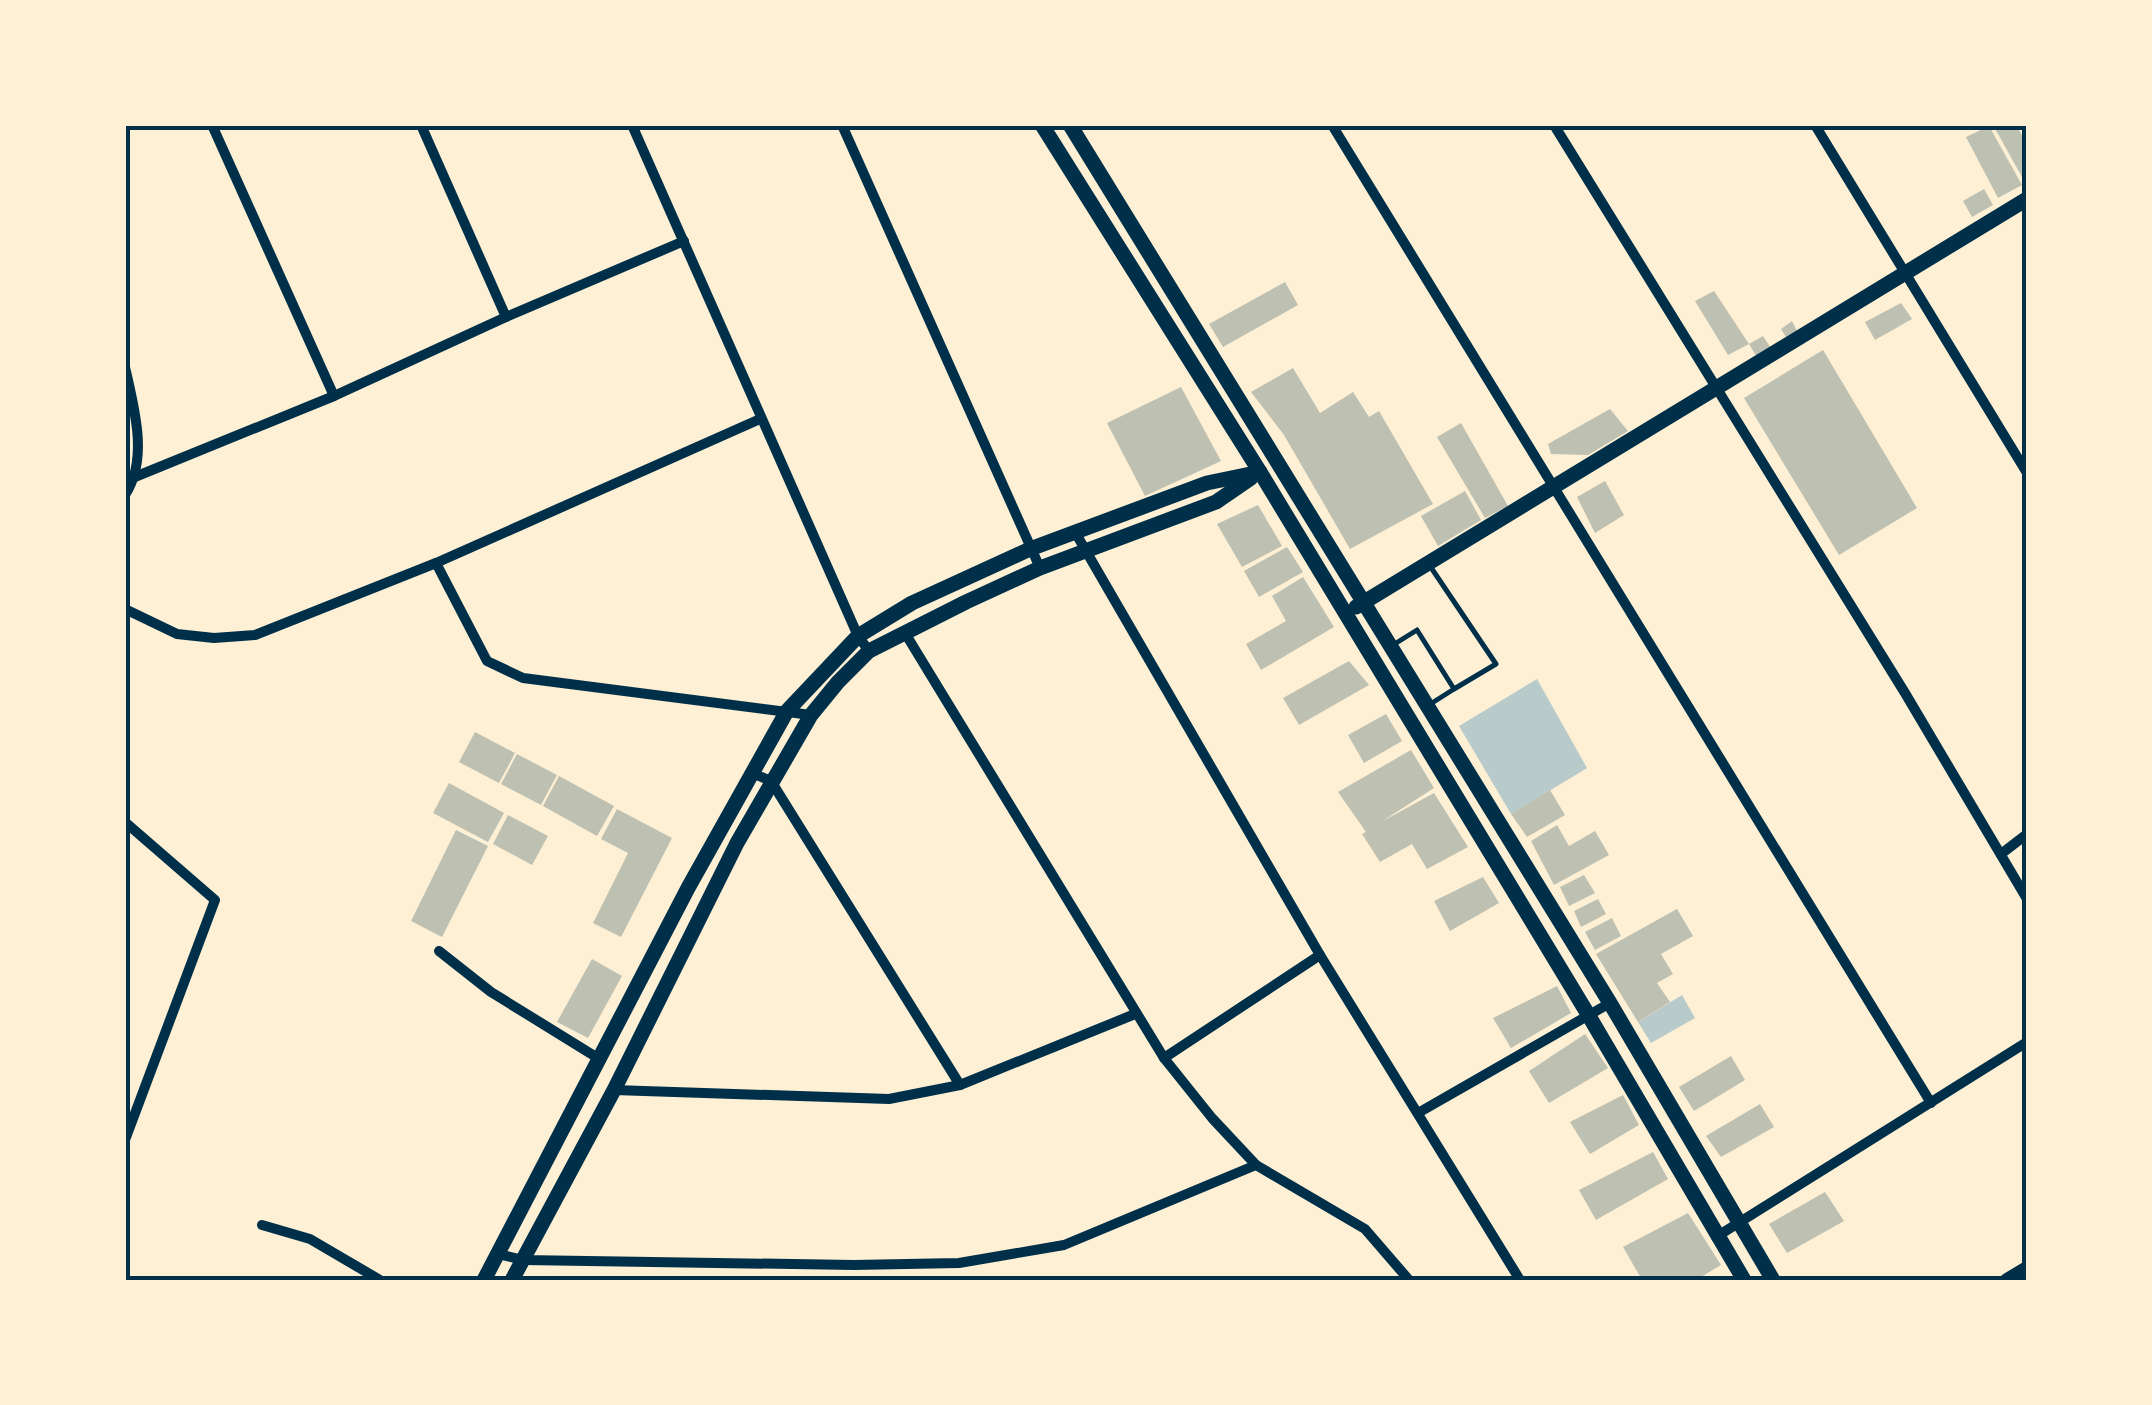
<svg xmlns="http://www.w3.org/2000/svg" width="2152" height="1405" font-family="Literata,serif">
<rect width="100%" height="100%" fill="#fdf0d5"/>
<g fill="#b9caca">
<polygon points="1537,679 1587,768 1511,814 1459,726"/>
<polygon points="1682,995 1695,1018 1651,1043 1638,1022"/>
</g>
<g fill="#bec0b2">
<polygon points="1993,125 2016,125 2027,144 2027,186"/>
<polygon points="1989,126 2022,185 1998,198 1966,137"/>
<polygon points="1984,189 1993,205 1972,217 1963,201"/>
<polygon points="1285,282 1298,305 1223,347 1209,324"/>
<polygon points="1714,291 1749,344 1728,355 1695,301"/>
<polygon points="1901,303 1912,319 1875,340 1865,322"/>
<polygon points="1792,321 1797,331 1786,337 1781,329"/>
<polygon points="1763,336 1772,350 1758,359 1749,344"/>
<polygon points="1823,350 1917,508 1839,555 1744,398"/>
<polygon points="1293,368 1320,413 1353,392 1369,417 1379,411 1433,504 1350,549 1284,435 1251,392"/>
<polygon points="1181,387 1221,461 1145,496 1107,423"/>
<polygon points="1610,409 1628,431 1588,455 1551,454 1548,444"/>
<polygon points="1461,423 1508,506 1485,518 1437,437"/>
<polygon points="1605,481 1624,515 1595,533 1577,497"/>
<polygon points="1465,491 1481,520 1438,546 1421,516"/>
<polygon points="1258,505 1282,546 1242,567 1217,524"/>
<polygon points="1287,547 1303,572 1259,597 1244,571"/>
<polygon points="1303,577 1334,627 1261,670 1246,644 1286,621 1272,596"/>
<polygon points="1349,661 1369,685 1299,725 1283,698"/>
<polygon points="1386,714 1402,741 1364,763 1348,735"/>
<polygon points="475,732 515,753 499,783 459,762"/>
<polygon points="1411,750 1434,788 1381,822 1434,793 1468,847 1427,869 1412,844 1380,862 1362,834 1366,832 1338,792"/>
<polygon points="517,754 557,775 541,805 501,784"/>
<polygon points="559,776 614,806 597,836 543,806"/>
<polygon points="449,783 504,813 488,842 433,813"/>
<polygon points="1550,790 1565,815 1527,837 1511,814"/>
<polygon points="617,809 672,838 621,937 593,923 628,853 601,839"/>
<polygon points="508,815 548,836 532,865 493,844"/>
<polygon points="1557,825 1569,846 1595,831 1609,855 1554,885 1531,841"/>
<polygon points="456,830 488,846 442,937 411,921"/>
<polygon points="1584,875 1595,893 1569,906 1560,887"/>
<polygon points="1483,877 1499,903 1450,931 1434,901"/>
<polygon points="1598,899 1606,914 1581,927 1574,911"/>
<polygon points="1677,909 1693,936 1661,954 1673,974 1657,983 1670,1002 1638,1022 1596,954"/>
<polygon points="1612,918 1621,936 1595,950 1585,932"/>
<polygon points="592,959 622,976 588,1038 557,1022"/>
<polygon points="1557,986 1571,1013 1511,1048 1493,1018"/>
<polygon points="1585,1034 1608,1068 1549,1103 1529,1071"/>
<polygon points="1731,1056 1745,1080 1694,1111 1679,1087"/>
<polygon points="1623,1095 1639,1125 1590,1154 1570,1122"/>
<polygon points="1760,1104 1774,1127 1721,1157 1706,1136"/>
<polygon points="1653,1152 1668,1179 1596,1220 1579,1190"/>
<polygon points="1825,1192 1844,1221 1787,1253 1769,1224"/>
<polygon points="1688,1213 1721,1265 1696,1280 1642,1280 1623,1247"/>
</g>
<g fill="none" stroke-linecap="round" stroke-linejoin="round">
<g stroke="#003049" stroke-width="5">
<polyline points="1430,566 1496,664 1454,689"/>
<polyline points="1393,645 1417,630 1454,689 1432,703"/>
</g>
<g stroke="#003049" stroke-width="10">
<polyline points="212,125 334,396"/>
<polyline points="421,125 506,317"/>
<polyline points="632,125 858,636 869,651"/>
<polyline points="842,125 1040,568"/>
<polyline points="1332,125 1931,1103"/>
<polyline points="1554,125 1905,693 2027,899"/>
<polyline points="1815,125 2027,473"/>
<path d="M125 367C134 407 149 459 125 495"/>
<polyline points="125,481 334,396 506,317 684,241"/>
<polyline points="1075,532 1320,955 1520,1280"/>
<polyline points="436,563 487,661 523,678 811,715"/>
<polyline points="125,609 177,634 214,638 255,635 436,563 760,419"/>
<polyline points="905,633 1164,1058 1212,1118 1256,1165 1365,1229 1409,1280"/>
<polyline points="752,773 771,781 960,1085"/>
<polyline points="125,822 215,900 125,1140"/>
<polyline points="2001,854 2027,834"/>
<polyline points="439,951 491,992 601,1060"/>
<polyline points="1164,1058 1320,955"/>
<polyline points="614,1090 889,1099 960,1085 1135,1014"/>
<polyline points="1418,1113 1610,1003"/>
<polyline points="262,1225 310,1239 380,1280"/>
<polyline points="1716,1237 2027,1042"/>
<polyline points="498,1254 523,1260 854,1265 959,1263 1064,1245 1256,1165"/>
</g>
<polyline stroke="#003049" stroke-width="14" points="2007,1280 2027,1268"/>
<g stroke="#003049" stroke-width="15">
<polyline points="1042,125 1260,472 1589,1016 1744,1280"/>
<polyline points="1070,125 1610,1003 1773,1280"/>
<polyline points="1356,607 2027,199"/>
<polyline points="484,1280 688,888 787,711 858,636 912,603 1030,549 1207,483 1260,472"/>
<polyline points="512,1280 614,1090 737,843 811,715 838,682 869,651 966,602 1040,568 1216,502 1251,478"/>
</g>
</g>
<rect width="2152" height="1405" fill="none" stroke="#fdf0d5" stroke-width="255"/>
<rect x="128" y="128" width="1896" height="1150" fill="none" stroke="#003049" stroke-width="4"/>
</svg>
